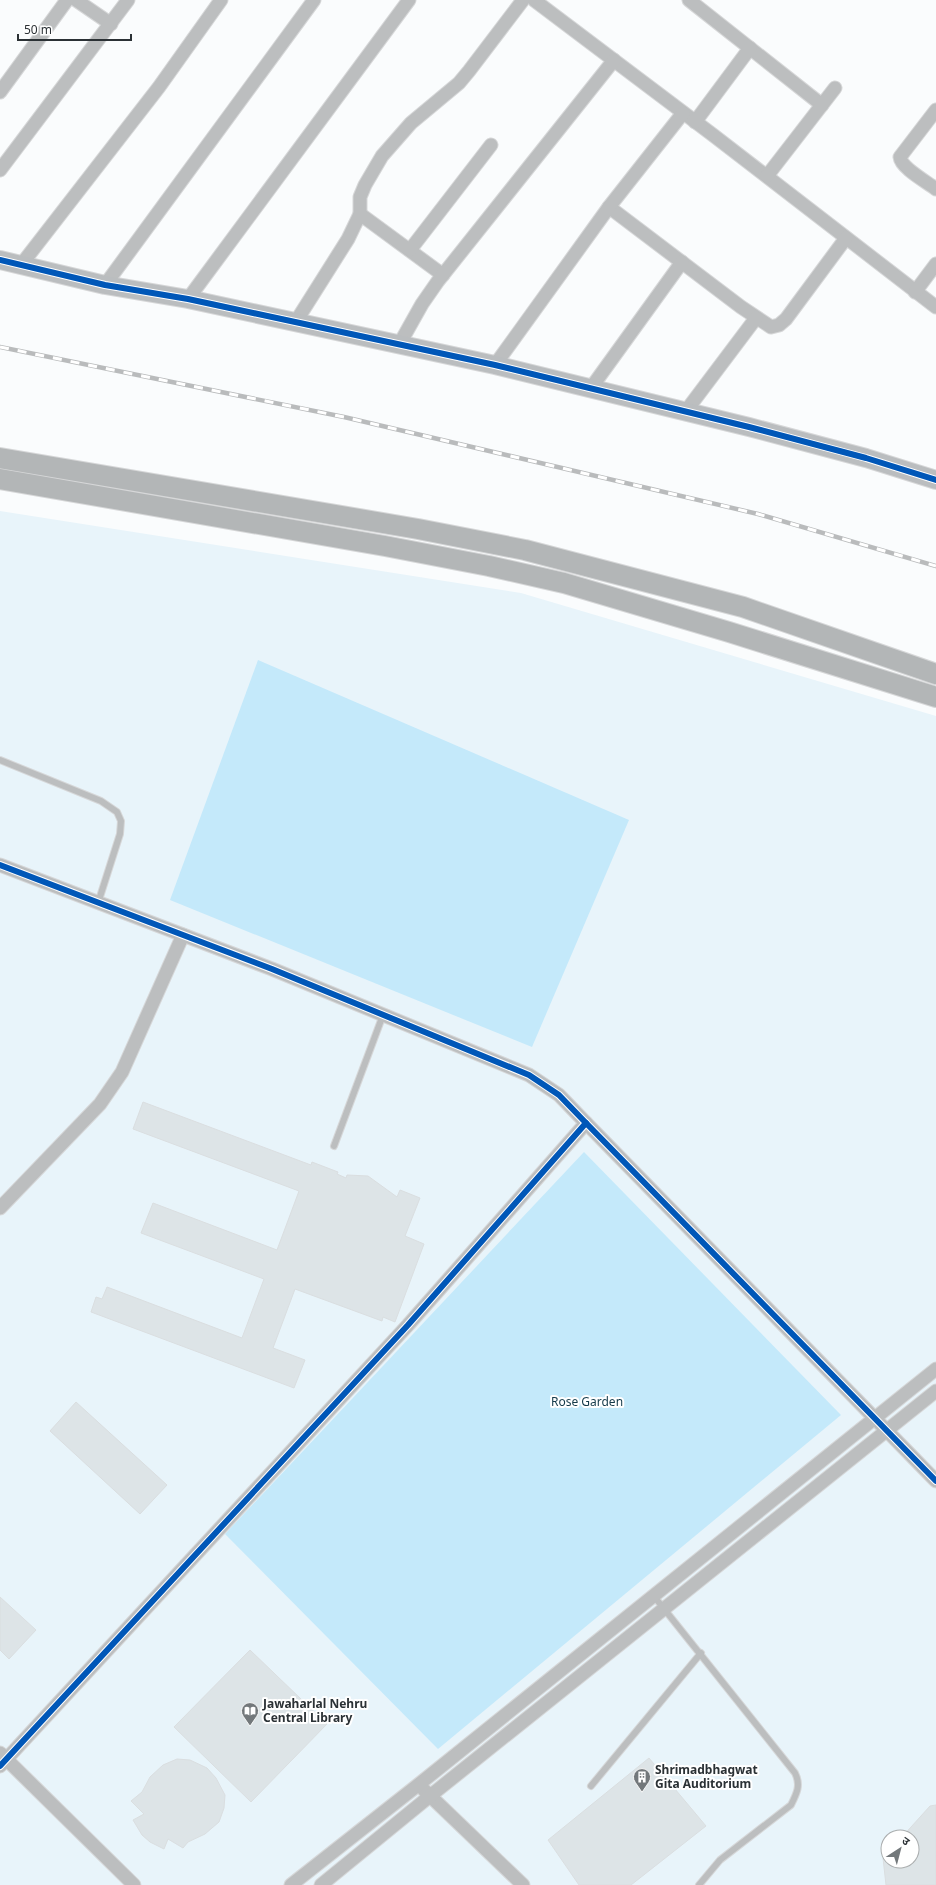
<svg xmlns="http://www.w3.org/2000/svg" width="936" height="1885" font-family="'Noto Sans','Noto Sans Devanagari',sans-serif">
<rect width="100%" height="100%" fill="#fafcfd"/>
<path fill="#e8f4fa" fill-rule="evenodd" d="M0 511 521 593 936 716V1885H0ZM888 1837H912V1861H888Z"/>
<g fill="#c4e9fa">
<polygon points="258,660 629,820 532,1047 170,900"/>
<polygon points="584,1152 841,1415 438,1749 225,1534"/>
</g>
<g fill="#dde4e7" stroke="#dadee0">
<polygon points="143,1102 311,1165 312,1162 338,1172 337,1174 346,1178 347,1175 368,1176 397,1197 400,1190 420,1198 405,1236 424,1244 395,1322 383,1317 382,1321 295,1289 273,1348 305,1360 294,1388 91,1312 96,1297 102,1299 107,1287 242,1338 264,1279 141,1233 153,1203 277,1250 299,1191 133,1129"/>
<polygon points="76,1402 167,1485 140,1514 50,1431"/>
<polygon points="0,1597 36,1630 9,1659 0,1650"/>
<polygon points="250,1650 327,1724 251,1802 174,1727"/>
<polygon points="649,1758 706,1826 631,1885 579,1885 548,1840"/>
<polygon points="177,1759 190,1760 207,1768 216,1778 225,1795 224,1808 219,1822 205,1834 188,1842 183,1848 168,1839 164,1849 150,1842 142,1835 133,1820 144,1814 131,1801 142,1792 150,1777 163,1765"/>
<polygon points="936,1805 936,1885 886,1885 883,1858 888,1852 888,1861 912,1861 912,1837 902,1837 930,1806"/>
</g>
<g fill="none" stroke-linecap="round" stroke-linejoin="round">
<g stroke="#d6d7d8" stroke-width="8">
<g id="lane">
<polyline points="0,760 101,801 117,812 121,821 120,834 98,903"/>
<polyline points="334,1146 383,1015"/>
<path d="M653 1595 795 1773C801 1785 797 1793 791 1805L720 1860 699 1885"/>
<polyline points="591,1786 701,1653"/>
</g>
</g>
<g stroke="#d6d7d8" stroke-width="15">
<g id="street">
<polyline points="76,0 111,24"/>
<polyline points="534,0 713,135 936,307"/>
<polyline points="689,0 822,105"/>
<polyline points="0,92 67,0"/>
<path d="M936 110 900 157C901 168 927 182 936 189"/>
<polyline points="695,122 750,48"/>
<polyline points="0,170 128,0"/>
<polyline points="767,176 835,88"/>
<polyline points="609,207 741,307 771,327 779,325 786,319 846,238"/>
<polyline points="360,214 443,275"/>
<polyline points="410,250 491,145"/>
<polyline points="21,265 159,87 221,0"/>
<polyline points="105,285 314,0"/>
<polyline points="915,292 936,264"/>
<polyline points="188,299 409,0"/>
<polyline points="295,323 348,239 360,214 360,197 365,185 382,156 411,123 459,83 469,71 523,0"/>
<polyline points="399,345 422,304 438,281 614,60"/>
<polyline points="495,365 609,207 683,113"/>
<polyline points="591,388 682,262"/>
<polyline points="686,411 756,318"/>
<polyline points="0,865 272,969 529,1075 559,1095 586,1123 936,1481"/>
<polyline points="0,1208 100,1104 122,1072 183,935"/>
<polyline points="0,1753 134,1885"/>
<polyline points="0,1766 408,1325 586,1123"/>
<polyline points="424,1790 523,1885"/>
<polyline points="291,1885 418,1785 936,1369"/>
<polyline points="321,1885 430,1796 936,1391"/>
</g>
</g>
<g stroke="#d6d7d8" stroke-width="20">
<polyline id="secondary" points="0,260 105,285 188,299 495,365 749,427 866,458 936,480"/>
</g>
<g stroke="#d6d7d8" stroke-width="22">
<g id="primary">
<polyline points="0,458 418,529 525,550 743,607 936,674"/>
<polyline points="0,479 385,546 489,566 564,583 729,632 936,697"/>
</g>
</g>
<use href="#lane" stroke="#bcbebf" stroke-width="6"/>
<use href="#street" stroke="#bcbebf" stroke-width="13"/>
<use href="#secondary" stroke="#babdbf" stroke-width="18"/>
<use href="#primary" stroke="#b3b6b7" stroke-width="20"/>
<g stroke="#b9bbbc" stroke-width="4.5">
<polyline id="rail" points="0,347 344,417 758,514 936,566"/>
</g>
<use href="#rail" stroke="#fff" stroke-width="3" stroke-dasharray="9" stroke-linecap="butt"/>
<g stroke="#fff" stroke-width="8">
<g id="cycleway">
<polyline points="0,260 105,285 188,299 495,365 749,427 866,458 936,480"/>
<polyline points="0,865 272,969 529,1075 559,1095 586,1123 936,1481"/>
<polyline points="0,1766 408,1325 586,1123"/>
</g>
</g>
<use href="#cycleway" stroke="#0057b8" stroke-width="6"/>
</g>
<defs>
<g id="library-pin" transform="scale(0.9)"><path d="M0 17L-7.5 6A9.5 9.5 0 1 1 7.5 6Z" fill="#73787b" stroke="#fff"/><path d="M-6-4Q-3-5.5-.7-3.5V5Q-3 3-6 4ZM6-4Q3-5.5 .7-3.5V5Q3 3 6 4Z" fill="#fff"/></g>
<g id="building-pin" transform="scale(0.9)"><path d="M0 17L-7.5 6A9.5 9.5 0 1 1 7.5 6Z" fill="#73787b" stroke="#fff"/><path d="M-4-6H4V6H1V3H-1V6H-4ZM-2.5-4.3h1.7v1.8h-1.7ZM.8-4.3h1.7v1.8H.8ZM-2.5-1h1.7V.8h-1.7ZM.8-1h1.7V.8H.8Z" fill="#fff"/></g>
</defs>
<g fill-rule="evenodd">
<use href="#library-pin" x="250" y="1711"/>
<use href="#building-pin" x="642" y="1777"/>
</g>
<g text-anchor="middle" stroke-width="4" stroke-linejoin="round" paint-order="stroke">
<g font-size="12" fill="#143a4a" stroke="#fff">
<text x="587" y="1406">Rose Garden</text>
</g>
<g font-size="12" font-weight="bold" fill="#2b3135" stroke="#fff" text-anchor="start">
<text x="263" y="1708">Jawaharlal Nehru<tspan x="263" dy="14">Central Library</tspan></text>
<text x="655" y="1774">Shrimadbhagwat<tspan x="655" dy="14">Gita Auditorium</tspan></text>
</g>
</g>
<g transform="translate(900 1849) rotate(36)"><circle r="19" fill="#ffffff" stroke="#aaadae"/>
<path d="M0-3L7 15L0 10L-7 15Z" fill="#73787b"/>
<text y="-6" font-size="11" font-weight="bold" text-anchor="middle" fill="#2b3135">उ</text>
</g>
<path d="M18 34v6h113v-6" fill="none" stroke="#2b3135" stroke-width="2"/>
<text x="24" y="34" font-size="12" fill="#2b3135" stroke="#ffffff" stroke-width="3" paint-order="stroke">50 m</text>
</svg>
